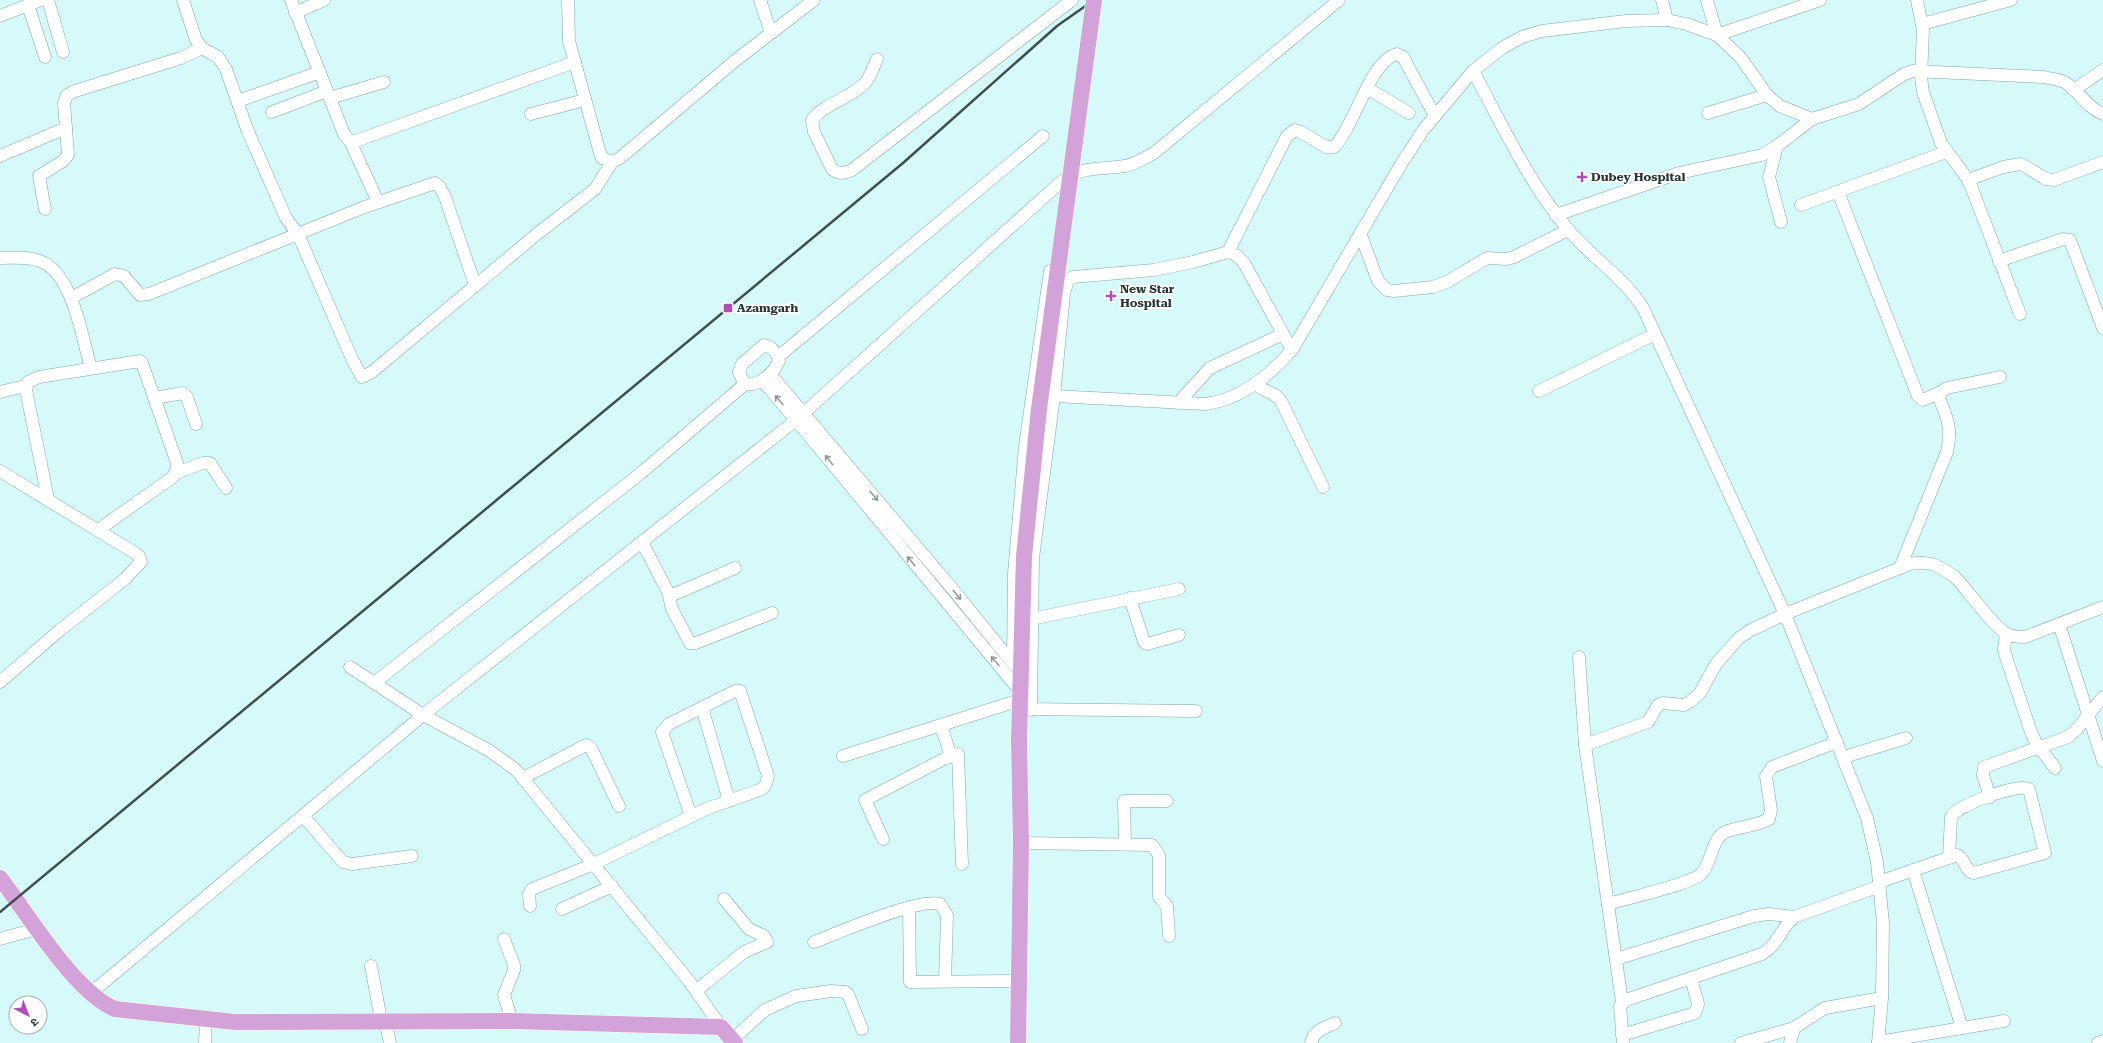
<svg xmlns="http://www.w3.org/2000/svg" width="2103" height="1043" font-family="'Roboto Serif','Noto Sans Devanagari',serif">
<rect width="100%" height="100%" fill="#d6f9f9"/>
<g fill="none" stroke-linecap="round" stroke-linejoin="round">
<g stroke="#84a5a5" stroke-width="13">
<g id="minor">
<polyline points="48,0 63,52"/>
<polyline points="183,0 196,40 202,48 218,57 226,69 247,129 286,218 298,234 352,359 362,377 372,372 537,234 595,189 612,162"/>
<polyline points="291,0 344,134 350,141 353,142 575,62"/>
<polyline points="568,0 569,41 600,153 602,158 612,162 620,158 736,60 814,0"/>
<polyline points="760,0 771,33"/>
<polyline points="1662,0 1667,20"/>
<polyline points="1707,0 1717,35 1741,58 1767,95 1780,106 1812,119"/>
<polyline points="1917,0 1923,30 1921,77 1923,92 1941,143 1964,174 1971,186 2020,314"/>
<polyline points="28,5 45,57"/>
<polyline points="295,13 324,0"/>
<polyline points="0,16 41,0"/>
<polyline points="1922,24 2011,0"/>
<path d="M877 59C873 68 871 77 864 84 849 99 825 103 812 120L814 132 832 169C839 175 845 173 852 170L1072 0"/>
<path d="M1473 71C1502 124 1528 182 1567 228 1590 257 1623 276 1643 308L1785 614 1867 818 1877 862 1883 923 1882 998 1878 1043"/>
<polyline points="1367,88 1409,113"/>
<polyline points="2074,90 2103,70"/>
<polyline points="330,98 384,82"/>
<polyline points="238,101 320,72"/>
<polyline points="272,112 327,91"/>
<polyline points="1708,113 1767,95"/>
<polyline points="531,114 585,100"/>
<polyline points="350,141 378,202"/>
<polyline points="1777,146 1769,177 1781,222"/>
<polyline points="0,156 66,128"/>
<polyline points="1968,180 2003,167 2021,164 2046,179 2054,180 2103,162"/>
<polyline points="1838,192 1918,396 1923,400 1941,392"/>
<polyline points="1801,205 1946,152"/>
<polyline points="45,209 39,176 63,161 68,155 64,103 67,95 75,91 181,58 202,48"/>
<path d="M1556 215 1679 173 1762 155 1777 146 1812 119 1859 104 1904 74 1913 71 2044 77C2051 79 2060 79 2066 83 2080 92 2087 108 2103 114"/>
<polyline points="1360,233 1378,281 1387,290 1394,291 1433,287 1447,282 1487,258 1507,259 1514,257 1568,230"/>
<path d="M1228 252 1287 136 1295 130 1299 131 1326 147H1334C1354 128 1370 60 1397 54L1403 57 1435 116"/>
<path d="M0 258C13 258 27 256 40 261 73 273 82 338 91 368"/>
<polyline points="1999,261 2063,239 2070,240 2103,328"/>
<polyline points="71,298 115,274 124,276 140,295 149,294 362,208 435,183 440,187 445,197 475,285"/>
<path d="M764 345C773 347 777 352 779 361 774 373 759 387 745 384L739 373 742 364Z"/>
<polyline points="778,357 1043,136"/>
<polyline points="770,374 951,587 1015,666"/>
<polyline points="762,380 796,420 1020,691"/>
<path d="M1256 384C1263 392 1274 391 1281 401L1323 487"/>
<polyline points="1539,391 1655,334"/>
<polyline points="0,392 26,386"/>
<path d="M1054 396 1205 404C1240 400 1269 376 1292 350L1400 166 1424 129 1473 71 1502 48 1522 37 1542 31 1626 21 1667 20 1686 24 1717 35 1820 0"/>
<polyline points="154,398 183,393 187,397 196,424"/>
<polyline points="1178,403 1210,368 1283,334"/>
<polyline points="0,471 135,553 139,556 141,562 125,579 60,630 0,682"/>
<polyline points="176,473 203,463 210,463 226,488"/>
<polyline points="48,499 26,390 28,382 39,377 140,361 142,363 177,463 177,469 173,477 98,530"/>
<polyline points="642,542 668,592 672,609 690,643 696,643 772,613"/>
<path d="M1900 568 1947 452C1952 429 1948 419 1939 398L1941 392 1947 388 2000 377"/>
<polyline points="670,596 735,568"/>
<polyline points="1130,598 1144,642 1147,644 1179,635"/>
<polyline points="1031,619 1179,589"/>
<polyline points="2059,624 2103,761"/>
<polyline points="2006,633 2004,650 2006,657 2031,732 2036,743 2055,768"/>
<polyline points="1579,657 1585,745 1622,1002"/>
<polyline points="1013,663 1014,574 1025,446 1050,271"/>
<polyline points="350,667 423,715 490,751 516,770 689,981 721,1027"/>
<polyline points="374,683 641,473 745,384"/>
<polyline points="702,707 729,801"/>
<polyline points="1023,709 1196,711"/>
<polyline points="1031,710 1033,558 1054,396 1064,294 1068,280 1073,277 1154,270 1193,262 1228,252 1236,255 1244,263 1292,350"/>
<polyline points="941,726 951,756"/>
<path d="M1585 745 1648 722 1658 705 1663 703 1684 705 1690 702 1700 693 1716 664 1739 638 1751 630 1785 614 1910 564C1930 560 1940 566 1956 578 1968 591 1993 626 2007 634 2012 637 2019 637 2025 637L2103 607"/>
<polyline points="843,756 1020,700"/>
<polyline points="1844,757 1906,738"/>
<polyline points="523,778 586,745 591,748 619,806"/>
<polyline points="1990,797 1983,775 1984,767 2068,737 2077,729 2103,697"/>
<polyline points="303,816 343,862 352,864 412,856"/>
<polyline points="883,839 865,800 944,759 958,754 962,864"/>
<polyline points="1021,843 1152,845 1159,855 1159,897 1167,906 1169,936"/>
<polyline points="1125,844 1124,801 1167,801"/>
<polyline points="1913,870 1962,1028"/>
<path d="M1879 882 1957 855C1966 859 1964 871 1974 873L2045 853 2029 789C2018 783 1957 805 1951 817L1949 858"/>
<path d="M1608 904C1627 898 1689 885 1701 874 1712 864 1711 839 1725 832 1739 826 1755 827 1769 819L1771 810 1766 776 1772 767 1837 742"/>
<polyline points="530,906 529,894 532,889 594,864 706,809 762,789 766,784 768,776 740,691 735,691 669,724 662,732 691,816"/>
<polyline points="909,907 910,982 1009,981"/>
<polyline points="562,909 612,886"/>
<polyline points="0,939 36,929"/>
<polyline points="504,939 514,965 514,970 504,995 512,1021"/>
<path d="M814 942C838 933 920 897 940 904L947 915 945 981"/>
<polyline points="1616,959 1754,916 1769,914 1794,917"/>
<polyline points="371,966 381,1020"/>
<polyline points="696,991 744,952 767,942 764,936 749,929 724,899"/>
<path d="M91 993 423 715 796 420 1062 181C1085 165 1100 170 1125 166 1136 164 1144 158 1154 153L1339 0"/>
<polyline points="385,1020 390,1043"/>
<polyline points="1622,1035 1695,1013 1698,1004 1691,978"/>
<polyline points="732,1040 765,1010 796,996 831,991 845,992 848,994 862,1029"/>
<polyline points="1878,1042 2004,1021"/>
<polyline points="205,1043 206,1020"/>
<path d="M1311 1043C1314 1030 1324 1028 1335 1023"/>
<path d="M1623 1043 1620 1006 1626 1000 1762 954C1778 945 1781 928 1794 917L1880 886"/>
<polyline points="1741,1043 1794,1028 1825,1008 1882,998"/>
<polyline points="1790,1043 1794,1028"/>
<polyline points="2098,1043 2103,1041"/>
</g>
</g>
<g stroke="#fff" stroke-width="17">
<g id="major">
<path d="M0 878C28 914 74 992 115 1009L235 1022 512 1021 721 1027 735 1043"/>
<polyline points="1018,1043 1021,843 1019,740 1024,556"/>
</g>
</g>
<use href="#minor" stroke="#fff" stroke-width="12"/>
<use href="#major" stroke="#d3a2d8" stroke-width="16"/>
<polyline stroke="#3f4f4f" stroke-width="2.5" points="0,912 903,163 1057,26 1094,0"/>
<g stroke="#fff" stroke-width="17" stroke-linecap="butt">
<polyline id="major-bridge" points="1024,556 1039,409 1094,0"/>
</g>
<use href="#major-bridge" stroke="#d3a2d8" stroke-width="16"/>
</g>
<defs><path id="oneway-shaft" d="M-6 0H5M1.5-3L5.5 0L1.5 3" fill="none" stroke-width="1.6" stroke-linecap="round" stroke-linejoin="round"/></defs>
<g stroke="#949a9a">
<use href="#oneway-shaft" transform="translate(779 400) rotate(-131)"/>
<use href="#oneway-shaft" transform="translate(829 460) rotate(-129)"/>
<use href="#oneway-shaft" transform="translate(874 496) rotate(50)"/>
<use href="#oneway-shaft" transform="translate(911 561) rotate(-129)"/>
<use href="#oneway-shaft" transform="translate(957 595) rotate(51)"/>
<use href="#oneway-shaft" transform="translate(995 661) rotate(-130)"/>
</g>
<g fill="#ae4fb8" stroke="#fefefe" stroke-width="1.5">
<path d="M1580 171h4v4h4v4h-4v4h-4v-4h-4v-4h4z"/>
<path d="M1109 290h4v4h4v4h-4v4h-4v-4h-4v-4h4z"/>
<rect x="723" y="303" width="10" height="10" rx="2"/>
</g>
<g text-anchor="middle" stroke-width="3.5" stroke-linejoin="round" paint-order="stroke">
<g font-size="12" font-weight="bold" fill="#283636" stroke="#fefefe" text-anchor="start">
<text x="1591" y="181">Dubey Hospital</text>
<text x="1120" y="293">New Star<tspan x="1120" dy="14">Hospital</tspan></text>
<text x="737" y="312">Azamgarh</text>
</g>
</g>
<g transform="translate(28 1015) rotate(138)"><circle r="19" fill="#fefefe" stroke="#a8aeae"/>
<path d="M0-3L7 15L0 10L-7 15Z" fill="#ae4fb8"/>
<text y="-6" font-size="11" font-weight="bold" text-anchor="middle" fill="#283636">उ</text>
</g>
</svg>
